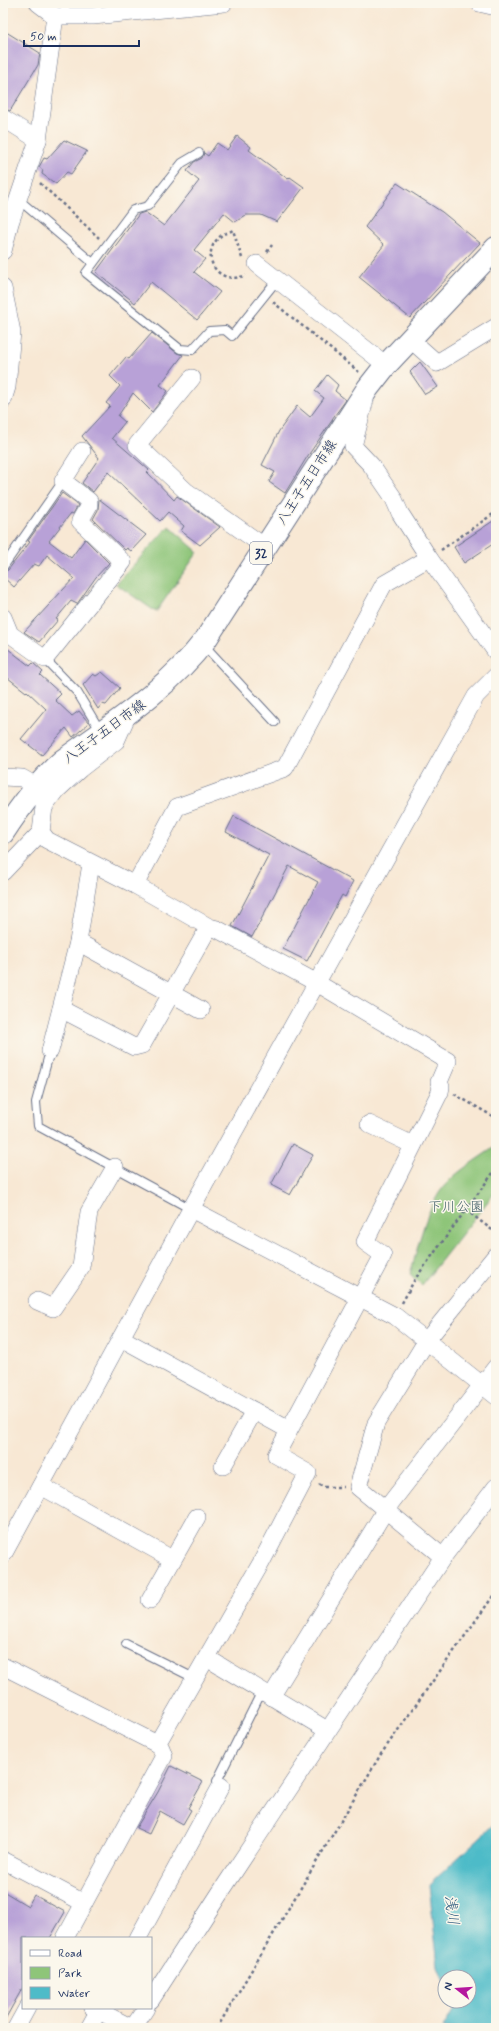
<svg xmlns="http://www.w3.org/2000/svg" width="499" height="2031" font-family="Mynerve,'Klee One',sans-serif">
<rect width="100%" height="100%" fill="#fbf7ec"/>
<filter id="ink" filterUnits="userSpaceOnUse"><feTurbulence type="fractalNoise" baseFrequency=".025" numOctaves="2"/><feDisplacementMap in="SourceGraphic" scale="8" xChannelSelector="R" yChannelSelector="G"/><feConvolveMatrix kernelMatrix="1 2 1 2 8 2 1 2 1" color-interpolation-filters="sRGB"/></filter>
<filter id="wash" filterUnits="userSpaceOnUse"><feTurbulence type="fractalNoise" baseFrequency=".012" numOctaves="4" result="noise"/><feDisplacementMap in="SourceGraphic" scale="16" xChannelSelector="R" yChannelSelector="G"/><feGaussianBlur stdDeviation="0.9" result="paint"/><feColorMatrix in="noise" values="0 0 0 0 0 0 0 0 0 0 0 0 0 0 0 0 0 1.4 0 .05"/><feComposite in="paint" operator="in"/></filter>
<g filter="url(#wash)">
<rect width="100%" height="100%" fill="#f8e8d4"/>
<g fill="#8ec579" stroke="#547a6c">
<polygon points="169,526 198,552 156,612 116,584"/>
<path d="M496 1146V1169L494 1172 496 1175V1191L422 1285 410 1274C418 1248 424 1216 439 1193 452 1173 477 1160 496 1146Z"/>
</g>
<polygon fill="#4ebbc8" stroke="#347593" points="496,1818 496,2028 443,2028 454,2009 452,2001 469,2001 469,1977 445,1977 445,1984 438,1966 429,1885 494,1824"/>
<g id="blocks">
<g fill="#b8a1d7">
<polygon points="3,30 40,53 38,65 10,111 3,108"/>
<polygon points="237,136 251,147 249,150 288,179 290,177 304,187 277,222 261,215 246,215 235,222 224,213 194,250 205,259 194,272 220,292 197,320 151,282 135,303 96,272 139,214 145,212 164,226 199,181 187,171 194,162 202,158 204,153 208,156 217,143 227,150"/>
<polygon points="64,140 87,151 71,174 67,172 56,184 42,174 43,170 39,167 44,158 47,159"/>
<polygon points="397,183 442,212 480,243 410,318 359,277 384,245 365,227"/>
<polygon points="152,333 177,353 183,355 160,385 168,391 152,412 133,393 118,416 125,422 112,438 149,470 147,472 174,500 177,496 220,527 200,545 181,531 184,526 168,512 160,521 108,472 93,492 82,483 99,458 82,436 110,406 106,403 120,386 110,376 126,357 129,359"/>
<polygon points="420,362 438,387 425,394 410,372"/>
<polygon points="327,375 338,385 335,391 346,400 332,419 333,419 307,457 285,493 269,482 275,472 262,465 279,431 297,406 310,417 324,398 315,391"/>
<polygon points="62,493 78,505 73,514 71,513 49,541 71,558 85,539 109,563 96,577 77,604 71,601 56,619 58,620 39,642 24,632 74,578 47,555 39,566 34,564 14,587 3,577 3,572 8,570 30,542 28,541"/>
<polygon points="99,499 146,535 131,551 127,548 125,550 93,519 98,510"/>
<polygon points="496,519 496,542 464,563 454,547"/>
<polygon points="3,645 30,666 33,663 43,672 40,675 61,694 55,700 72,716 79,711 89,723 73,737 66,728 42,755 21,739 46,709 27,691 26,692 3,674"/>
<polygon points="102,672 120,688 106,705 102,704 98,709 83,685 93,674 96,676"/>
<polygon points="234,816 353,881 345,897 342,895 307,961 283,949 318,882 289,866 252,937 232,926 269,855 226,832"/>
<polygon points="293,1144 313,1155 290,1195 271,1185"/>
<polygon points="171,1766 203,1782 188,1808 191,1810 183,1824 160,1811 149,1834 136,1828 158,1792"/>
<polygon points="3,1891 28,1906 34,1895 65,1912 50,1938 23,1938 23,1987 3,2023"/>
</g>
</g>
</g>
<g filter="url(#ink)">
<use href="#blocks" fill-opacity="0" stroke="#687087" stroke-width="1"/>
<g fill="none" stroke-linecap="round" stroke-linejoin="round">
<g stroke="#687087" stroke-width="10">
<g id="lane">
<polyline points="199,153 182,163 148,206 133,210 86,273 180,349 192,350 209,331 225,330 232,336 277,280"/>
<polyline points="19,200 93,263"/>
<polyline points="3,567 63,481"/>
<polyline points="203,644 275,722"/>
<polyline points="45,659 77,692 101,732"/>
<polyline points="50,1051 36,1102 38,1126 191,1209"/>
<polyline points="126,1644 194,1678"/>
<polyline points="221,1786 217,1781 262,1691"/>
</g>
</g>
<g stroke="#687087" stroke-width="18">
<g id="street">
<polyline points="38,3 55,16 93,16 224,3"/>
<polyline points="479,3 496,7"/>
<polyline points="3,118 38,140"/>
<polyline points="3,251 10,223 38,140 55,16"/>
<polyline points="257,264 386,365"/>
<polyline points="3,288 12,332 7,387 3,400"/>
<polyline points="410,339 437,363 496,327"/>
<polyline points="192,378 137,445 186,491 265,547"/>
<polyline points="365,400 353,446 371,465 393,497 400,513 429,558 496,652"/>
<polyline points="3,617 10,634 45,659 123,562 80,521 89,505 89,501 63,481 82,451"/>
<polyline points="3,777 22,778 36,786"/>
<polyline points="3,872 41,832"/>
<polyline points="135,885 177,807 285,768 384,584 429,558"/>
<polyline points="78,942 201,1010"/>
<polyline points="61,1009 134,1047 142,1045 209,927"/>
<polyline points="50,1051 78,942 91,864"/>
<polyline points="369,1124 413,1145"/>
<polyline points="191,1209 395,1316 496,1396"/>
<polyline points="37,1301 53,1308 81,1267 89,1212 115,1167"/>
<polyline points="121,1338 289,1430"/>
<polyline points="223,1466 254,1411"/>
<polyline points="41,1486 172,1559"/>
<polyline points="3,1555 191,1209 476,696 496,676"/>
<polyline points="443,1557 358,1487 376,1423 427,1340 496,1255"/>
<polyline points="150,1600 197,1517"/>
<polyline points="207,1658 327,1730"/>
<polyline points="3,1666 157,1744"/>
<polyline points="271,1697 386,1509 496,1367"/>
<polyline points="3,1860 84,1903"/>
<polyline points="65,1938 164,1756 161,1748 157,1744 261,1563 308,1473 276,1455 383,1255 365,1242 440,1092 441,1087 439,1082 448,1061 317,983 217,929 209,927 135,885 47,840 41,832 44,807 57,790 80,769 116,741 128,714"/>
<polyline points="138,1938 221,1786"/>
<polyline points="151,2000 220,1893 443,1557 496,1487"/>
<polyline points="93,2008 132,2028"/>
<polyline points="16,2028 27,2008"/>
<polyline points="89,2028 100,2008"/>
<polyline points="133,2028 146,2008"/>
</g>
</g>
<g stroke="#687087" stroke-width="24">
<path id="primary" d="M3 833C20 807 38 782 62 761 114 723 167 690 206 639L368 388 386 365 496 248"/>
</g>
<g stroke="#687087" stroke-width="2.5" stroke-dasharray="3 3" stroke-linecap="butt">
<polyline points="40,183 99,238"/>
<polyline points="267,252 272,245"/>
<path d="M242 258 233 230C230 232 225 233 222 235 197 253 217 288 246 275"/>
<polyline points="273,302 359,372"/>
<polyline points="441,550 496,512"/>
<polyline points="454,1094 496,1118"/>
<polyline points="466,1210 496,1233"/>
<polyline points="402,1303 415,1279 496,1169"/>
<polyline points="319,1484 323,1487 343,1487"/>
<polyline points="217,2028 381,1754 496,1592"/>
</g>
<use href="#lane" stroke="#fff" stroke-width="8"/>
<use href="#street" stroke="#fff" stroke-width="17"/>
<use href="#primary" stroke="#fff" stroke-width="22"/>
</g>
</g>
<g text-anchor="middle" stroke-width="3" stroke-linejoin="round" paint-order="stroke">
<rect fill="#fbf7ec" stroke="#5e6b89" stroke-width="1" x="250" y="542" width="22" height="22" rx="3"/>
<g font-size="13" font-weight="bold" fill="#1b2f5e">
<text x="261" y="558">32</text>
</g>
<g font-size="14" fill="#1b2f5e" stroke="#fbf7ec">
<text transform="translate(306 482) rotate(-57)" y="5">八王子五日市線</text>
<text transform="translate(104 731) rotate(-36)" y="5">八王子五日市線</text>
</g>
<g font-size="14" fill="#3e5c66" stroke="#fbf7ec">
<text x="456" y="1211">下川公園</text>
</g>
<g font-size="15" font-style="italic" fill="#2a597e" stroke="#fbf7ec">
<text transform="translate(452 1910) rotate(82)" y="5">浅川</text>
</g>
</g>
<rect width="499" height="2031" fill="none" stroke="#fbf7ec" stroke-width="16"/>
<rect x="22" y="1937" width="130" height="72" fill="#fbf7ec" stroke="#a1a7b3"/>
<rect x="30" y="1950" width="20" height="6" fill="#ffffff" stroke="#a1a7b3"/>
<text x="58" y="1957" font-size="12" fill="#1b2f5e">Road</text>
<rect x="30" y="1967" width="20" height="12" fill="#8ec579" stroke="#a1a7b3"/>
<text x="58" y="1977" font-size="12" fill="#1b2f5e">Park</text>
<rect x="30" y="1987" width="20" height="12" fill="#4ebbc8" stroke="#a1a7b3"/>
<text x="58" y="1997" font-size="12" fill="#1b2f5e">Water</text>
<g transform="translate(457 1989) rotate(287)"><circle r="19" fill="#fbf7ec" stroke="#a1a7b3"/>
<path d="M0-3L7 15L0 10L-7 15Z" fill="#b5179e"/>
<text y="-6" font-size="11" font-weight="bold" text-anchor="middle" fill="#1b2f5e">N</text>
</g>
<path d="M24 40v6h115v-6" fill="none" stroke="#1b2f5e" stroke-width="2"/>
<text x="30" y="40" font-size="12" fill="#1b2f5e" stroke="#fbf7ec" stroke-width="3" paint-order="stroke">50 m</text>
</svg>
